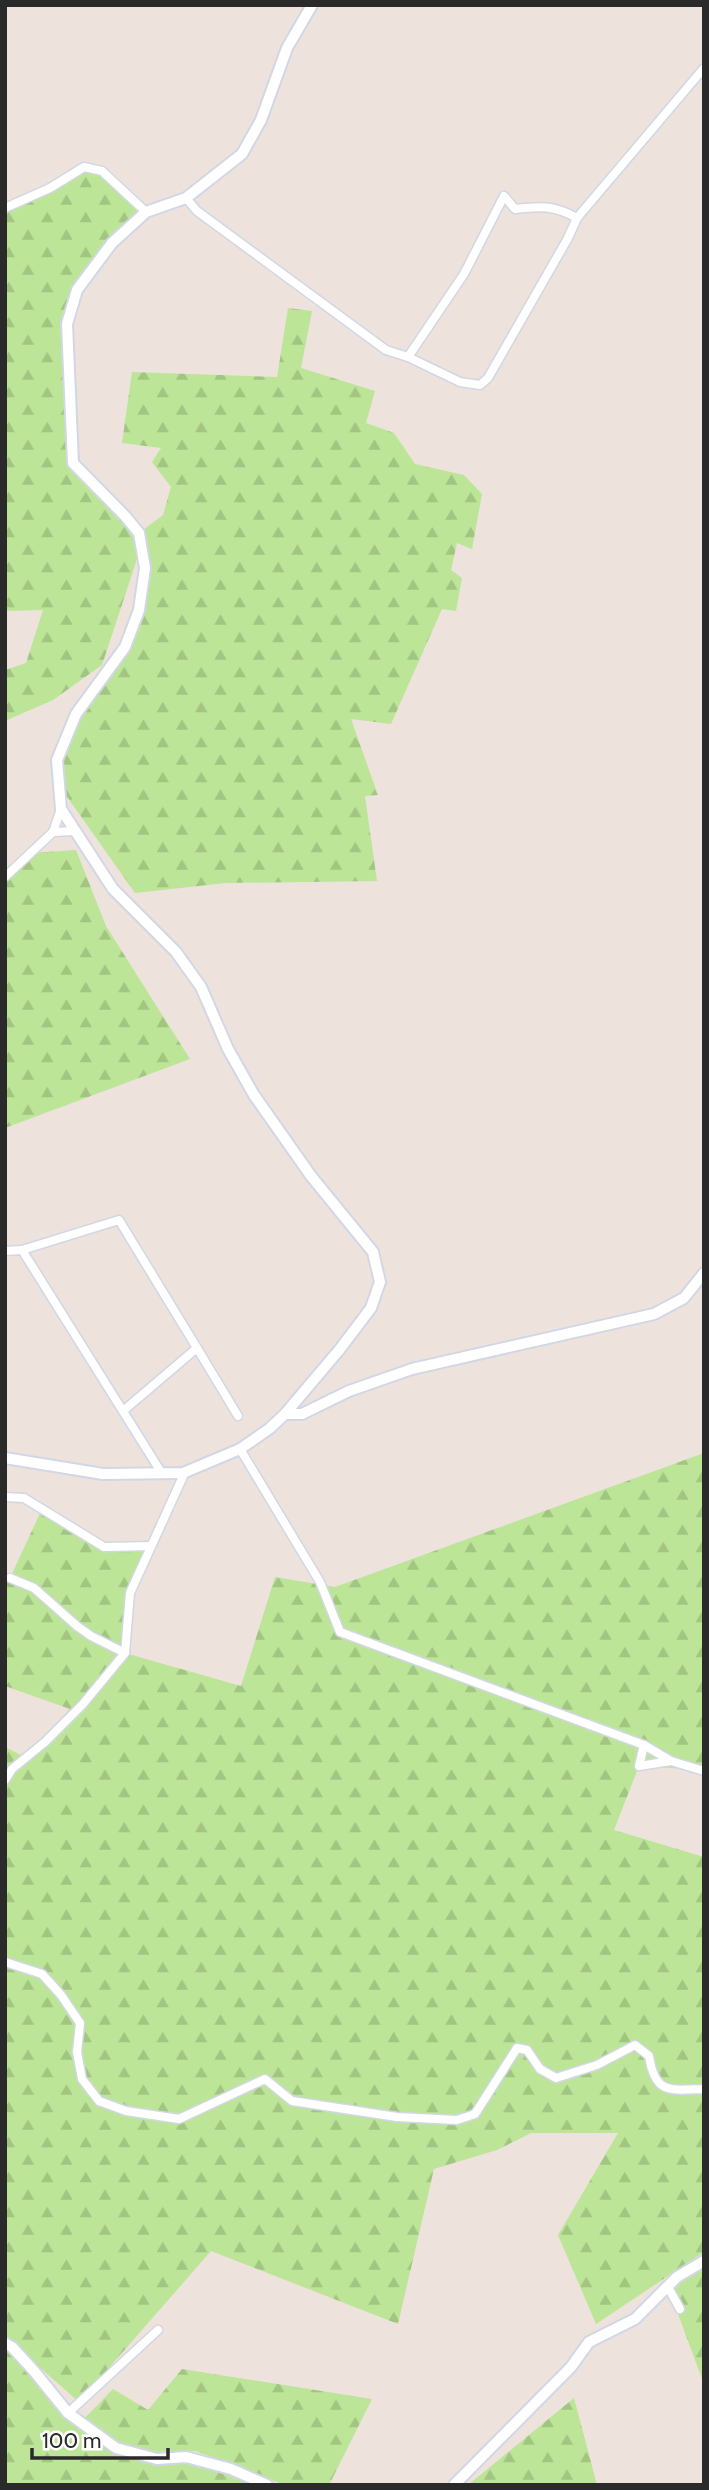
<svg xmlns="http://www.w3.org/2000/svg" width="709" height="2490" font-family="Cabin,sans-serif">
<defs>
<pattern id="forest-firs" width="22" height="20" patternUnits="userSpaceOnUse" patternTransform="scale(1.75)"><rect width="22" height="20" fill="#bce597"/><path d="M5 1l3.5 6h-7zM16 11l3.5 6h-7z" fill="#a2c582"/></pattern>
</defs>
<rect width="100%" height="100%" fill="#ede3dc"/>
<g fill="url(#forest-firs)">
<polygon points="92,169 146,212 77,290 69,384 73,463 139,533 163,515 171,487 152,462 161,448 122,443 132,372 277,377 288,308 312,311 301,368 375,391 366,423 394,433 415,464 464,475 482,494 472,549 457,543 451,570 462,578 456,611 442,609 391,724 351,719 378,795 365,796 377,881 226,883 135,893 58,784 65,738 124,647 139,611 140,550 102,665 53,700 5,721 5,670 26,663 43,610 5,611 5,208"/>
<polygon points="76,850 106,926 190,1059 5,1128 5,875 31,853"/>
<polygon points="704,1453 704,1770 639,1766 614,1830 704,1857 704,2252 596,2324 558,2235 618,2133 531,2133 497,2150 434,2169 398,2324 211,2251 79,2402 5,2337 5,1747 25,1757 70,1709 5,1686 5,1578 10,1578 42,1509 104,1547 151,1546 130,1593 125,1653 241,1686 275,1577 335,1587"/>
<polygon points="704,2267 704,2384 668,2287"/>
<polygon points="5,2342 84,2419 113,2389 148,2410 182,2369 372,2399 329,2485 285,2485 196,2451 150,2452 257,2481 256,2485 5,2485"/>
<polygon points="574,2398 597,2485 468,2485"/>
</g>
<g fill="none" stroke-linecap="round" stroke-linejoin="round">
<g stroke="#d1d7e4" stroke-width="11">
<g id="minor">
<path d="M186 198 197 211 386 350 408 357 464 274 504 196 515 209C540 206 554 205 577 218"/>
<polyline points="5,208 50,188 84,167 102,171 146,212"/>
<polyline points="408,357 460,382 480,385 488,378 568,238 577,218 704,68"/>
<polyline points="53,832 61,809"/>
<polyline points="5,877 53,832 74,831"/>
<polyline points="5,1251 22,1250"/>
<polyline points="197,1348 238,1416"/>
<polyline points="123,1411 197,1348 119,1220 22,1250 161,1472"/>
<polyline points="240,1449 320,1582 340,1632 644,1745"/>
<polyline points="5,1497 24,1498 104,1547 151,1546"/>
<polyline points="10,1578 34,1588 77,1626 91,1636 125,1653"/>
<polyline points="671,1761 639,1766 644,1745 671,1761 704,1771"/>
<polyline points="5,1780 12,1769 45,1742 83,1704 125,1653 130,1593 185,1472"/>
<path d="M5 1962 42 1974 61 1995 80 2023 77 2052 82 2079 99 2101 126 2111 179 2119 265 2079 292 2101 397 2117 457 2120 475 2114 517 2048 527 2050 540 2069 556 2078 597 2065 635 2045 649 2056C655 2095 670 2090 704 2089"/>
<polyline points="668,2287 680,2309"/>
<polyline points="68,2413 158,2330"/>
</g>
</g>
<g stroke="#d1d7e4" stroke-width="14">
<g id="tertiary">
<polyline points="285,1414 302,1414 349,1391 412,1369 654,1314 684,1298 704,1273"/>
<polyline points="5,1458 103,1474 183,1473 240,1449 269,1429 285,1414 340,1349 371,1308 380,1282 373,1252 311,1176 254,1095 228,1049 201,987 176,952 113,889 61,809 57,760 76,714 125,647 139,610 145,568 139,533 125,516 73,463 67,324 77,290 112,243 146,212 186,198 242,154 261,120 287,48 312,5"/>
<polyline points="5,2343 12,2347 34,2371 68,2413 116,2448 157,2459 186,2457 231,2469 267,2485"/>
<polyline points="454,2485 571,2367 589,2342 635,2319 677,2277 704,2261"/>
</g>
</g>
<use href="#minor" stroke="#fff" stroke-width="8"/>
<use href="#tertiary" stroke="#fff" stroke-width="10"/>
</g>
<rect width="709" height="2490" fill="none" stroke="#2a2a2a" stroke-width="14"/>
<path d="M32 2448v10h136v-10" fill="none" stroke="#2a2a2a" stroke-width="3.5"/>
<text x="42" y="2448" font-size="21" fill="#2a2a2a" stroke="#ffffff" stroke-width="5" paint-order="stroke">100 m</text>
</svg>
